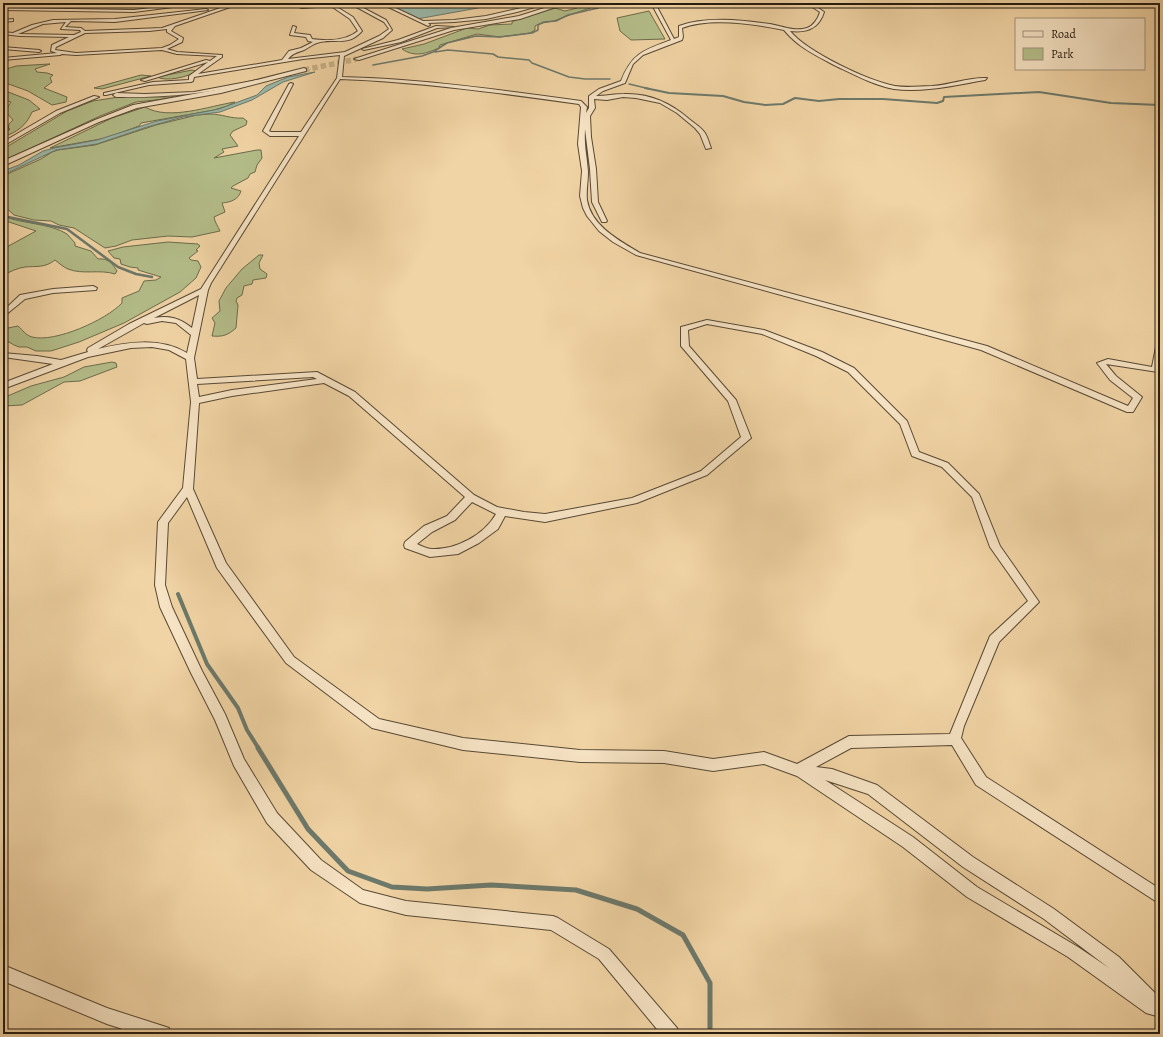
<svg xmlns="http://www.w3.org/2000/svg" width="1163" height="1037" font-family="Alegreya,serif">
<rect width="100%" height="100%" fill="#f1d4a5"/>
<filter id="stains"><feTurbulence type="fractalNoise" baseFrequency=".005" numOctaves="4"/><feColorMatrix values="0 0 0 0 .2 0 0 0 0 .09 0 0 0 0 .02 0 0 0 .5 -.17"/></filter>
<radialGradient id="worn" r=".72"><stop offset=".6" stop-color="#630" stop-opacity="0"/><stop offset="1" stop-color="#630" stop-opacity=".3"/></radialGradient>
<g fill="#b4be8a" stroke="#6c6c4c">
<path d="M576 3H603C589 9 574 13 559 19 551 23 543 21 535 26V30L530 33 500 37 477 34 440 45 439 48C427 53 415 58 402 49L424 44 467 28 478 29 490 25 512 24V22L516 20 551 9 555 8 565 11 577 8 578 6Z"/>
<polygon points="649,11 665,39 631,40 620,31 617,18"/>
<polygon points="49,64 50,64 35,69 37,72 47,73 53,75 50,78 52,82 44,88 67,97 66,102 52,105 28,91 3,82 3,70 16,66"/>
<path d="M192 70 196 71C189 77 166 82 157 77Z"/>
<polygon points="141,75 151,76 102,89 94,88"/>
<polygon points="235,86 174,98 136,102 100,116 3,161 3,149 67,111 93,101 119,97 170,97"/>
<path d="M3 90 29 100 40 109 32 112C26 126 17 132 3 137V133L8 130 9 124 13 120 5 111 11 102 3 100Z"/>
<path d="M235 102 227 106 214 110 141 123 139 126 106 138 50 148 112 118 145 107C169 121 209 106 235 102Z"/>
<path d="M210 114C222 114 231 119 243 118L247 121 246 125 233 131 230 135 238 146 222 149 224 152 214 158 257 150H261L262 158 257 165 255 172 250 174 248 178 233 186 231 188 241 191C238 200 231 202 222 203L225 212 214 217C215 223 218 226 220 231L192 237 168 236 132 240 116 246 105 248 74 228 59 225 51 221 34 220 14 215 3 205V176L41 159 52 152 58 150 95 145 156 125 197 115Z"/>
<path d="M3 216C22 224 50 223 67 234 70 237 72 240 75 243V246L91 251 98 259C108 258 112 263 117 271L115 274C100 269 83 275 68 269 63 267 59 263 55 260 45 268 37 266 25 267 17 268 10 272 3 275V249L36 231 3 220Z"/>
<path d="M168 242 198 244 200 246 196 250 198 251 189 258 191 260 198 261 201 267 196 278 180 292 124 323 79 342 51 351H36L27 347H19L14 345 9 342 3 343V329L18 326C23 330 25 335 32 337 55 343 106 320 122 303V298L139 291 144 281 156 280 161 277 138 270V268L130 267 121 264 120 259 114 258 108 251 123 247Z"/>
<path d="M259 255H263L259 263 260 269 267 274 266 278 253 280 252 284 244 286 242 295 237 298 236 301 238 305 236 328C228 335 223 337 212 336L215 323 212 318 220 311 219 301 226 288 242 269Z"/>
<polygon points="112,362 116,363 117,367 80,381 64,382 22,405 3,406 3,398 31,386 64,377 84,367"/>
</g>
<g fill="#9bb8a9" stroke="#6c796b">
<polygon points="385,3 488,3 488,4 478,8 417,19"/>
<polygon points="315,72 283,82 252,100 220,112 183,117 147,127 97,144 56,150 3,175 3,171 19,165 43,151 54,148 97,140 157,121 219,109 257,95 266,86 288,77"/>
</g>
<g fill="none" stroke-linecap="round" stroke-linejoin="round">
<g stroke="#6c796b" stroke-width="1.5">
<polyline points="435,52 448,50 493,54 498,57 529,60 532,63 569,77 585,79 610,79"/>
<polyline points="373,65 422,56 433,52 447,43 476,36 499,37 532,33 538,30 538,25 544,22 556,21 568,15 598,8 606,3"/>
<polyline points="629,84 650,89"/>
</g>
<polyline stroke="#6c796b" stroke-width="2" points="645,88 669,93 723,96 744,102 765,105 783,104 795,98 819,101 839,99 883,99 937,103 943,101 944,97 1039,92 1111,103 1160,105"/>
<polyline stroke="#6c796b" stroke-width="2.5" points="3,216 67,229 118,267 136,274 152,277"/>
<polyline stroke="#6c796b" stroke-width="4" points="178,594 207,664 238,708 247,730 259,749"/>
<polyline stroke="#6c796b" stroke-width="5" points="258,748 308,829 348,871 392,887 427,889 491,885 576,890 637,909 683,935 710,983 710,1034"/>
<polyline stroke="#c8af87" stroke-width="5.5" stroke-dasharray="5.5 3" stroke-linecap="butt" points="304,70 357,59"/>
<g stroke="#584934" stroke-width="2">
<g id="minor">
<polygon points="192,3 204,3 134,12 3,10 3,8 134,10"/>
<path d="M235 3H293L302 6 332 4 353 17 362 31C347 48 333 37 317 43 313 44 308 48 304 50 296 53 293 53 288 59L345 52 379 36 389 29 384 22 349 3H354L386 20 392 30 383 38 344 56 342 77C422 79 502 90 581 101L587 107 586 113 589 108V96L599 89 621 81C632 53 644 50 671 40L651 3H655L674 39 679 37V26C706 16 741 20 770 24 781 26 795 32 807 28 813 26 818 19 820 12L806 3H811L824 12C819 29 806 33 790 31 807 52 868 81 895 86 907 88 920 86 932 86 950 85 969 77 987 78L985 80C956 85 923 93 894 89 873 85 853 74 834 65 815 55 798 47 784 30 755 24 711 17 682 28L683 37 682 40 643 55 633 64 625 83 603 91 596 96C606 96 614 94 624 94 649 93 671 103 689 119 695 124 701 127 705 133 708 138 709 143 711 148L706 149 700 134 695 128 677 113 660 103 636 98 623 97 607 100 594 99 595 108 590 116 591 137 596 169 598 202 607 221 606 222H602L592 202 590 169 585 129C584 147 587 156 588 172 588 182 586 191 587 200 591 226 620 241 640 253L987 346 1128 406 1133 398 1110 380 1097 363 1108 359 1152 367 1156 347 1160 345V366L1158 372 1106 364 1116 376 1142 397 1133 412H1127L981 350 636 255 613 242 599 231 587 216 583 208 580 196 582 171 578 144 581 107 579 104C500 93 420 82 340 79L211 283 208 290 194 358 197 379 317 372 355 392 474 495 497 507 524 512 545 514 632 498 701 471 741 437 728 401 681 346V327L707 320 764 330 822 352 854 368 907 421 919 452 948 463 979 494 1000 546 1039 602 999 642 964 726 961 738 986 777 1160 889V904L976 785 952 745 851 748 816 767 832 769 877 785 973 857 1054 909 1119 957 1160 998V1017L1146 1013 1068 957 967 897 903 847 797 776 764 764 713 771 664 763 580 762 463 750 372 728 286 663 217 568 187 497 168 523 165 585 172 607 202 671 225 714 244 759 277 813 321 860 363 890 406 901 553 916 558 918 609 949 677 1028 679 1034H661L599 959 551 930 406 915 360 903 311 870 267 823 234 766 215 720 191 673 160 607 155 585 158 522 183 488 191 402 186 359 169 350 152 347 131 348 88 357 3 389V383L53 364 3 357V353L37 356 61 360 88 352 87 350 88 348 129 324 201 289 299 136H270L263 131 289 84 291 83 293 84 269 131 271 132H301L337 78 340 55 303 59 194 77 193 81 191 82 149 85 106 95H104V93L153 82 189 80V76L208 62 145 81 141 80 206 60 210 61 217 56 177 54 162 50 76 55 62 54 60 55 3 60V58L57 53 51 51 52 45 69 37 20 36 3 34V32L13 33 32 25 53 20 115 19 206 9 208 10 115 22 71 21 65 27 81 28 85 31 162 28ZM236 5H292L302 8 331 6 350 19 358 31C346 41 326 41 312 39L310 35 294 33 296 27 293 26 290 35 306 37 308 41 313 42 301 48 289 51 282 60 198 74 222 57V55L177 52 167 49 182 42 183 38 171 31 175 26ZM66 22 61 29 80 30 81 32 74 35 18 34 43 24ZM167 29V32L179 39 170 45 162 48 76 53 55 50 56 47 85 33 149 31ZM199 295 192 328C180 318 169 315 154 318ZM162 321 176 323 191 335 187 353C160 337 127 342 98 349L144 323 147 324ZM707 324 762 334 816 356 848 372 900 424 912 456 942 467 972 497 990 547 1028 601 990 636 950 734 849 736 797 764 764 752 713 759 664 751 580 750 463 738 379 719 294 657 226 563 193 489 199 403 232 396 324 383 349 396 465 497 447 516 424 526 405 542 404 545 405 548 430 557 458 554 479 543 498 529 505 516 545 522 637 503 707 475 751 438 736 400 689 346 688 330ZM313 377 317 379 232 390 199 397 197 384ZM472 502 496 514C484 535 456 550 432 549 427 549 422 546 417 544L432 532 455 520ZM825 780 868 794 963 867 1044 919 1109 968 1078 947 977 887 913 837Z"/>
<polygon points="380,3 385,3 423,21 454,20 486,16 543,3 549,3 517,12 486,19 454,22 428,23 430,25 428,26"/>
<polygon points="13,19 13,21 3,22 3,20"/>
<polygon points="436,26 454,27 437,28 401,42 364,50 362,49 398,40"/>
<polygon points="3,47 39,50 41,51 39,52 3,49"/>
<path d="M257 80 259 82C211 93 165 98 116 97L113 95 116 93 145 94 194 92Z"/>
<polygon points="94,96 99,97 60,113 3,146 3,142 56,111"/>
<polygon points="3,124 9,129 3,134"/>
<polygon points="93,286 97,288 96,290 53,293 25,299 3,317 3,311 20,295 53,289"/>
<polygon points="3,965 107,1008 163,1026 169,1028 171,1034 138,1034 107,1024 3,981"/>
</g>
</g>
<g stroke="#584934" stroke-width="2">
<g id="tertiary">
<polygon points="560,3 568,3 520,19 454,30 359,60 354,59 451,28 519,16"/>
<polygon points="304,68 306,69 306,71 221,93 137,108 99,122 3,166 3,161 95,120 133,105 221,89"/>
</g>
</g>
<use href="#minor" fill="#f6e3c4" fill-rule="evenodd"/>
<use href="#tertiary" fill="#f6e3c4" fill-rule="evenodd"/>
</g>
<rect width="1163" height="1037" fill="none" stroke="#f1d4a5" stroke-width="16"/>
<rect x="4" y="4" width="1155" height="1029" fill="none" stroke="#251b0f" stroke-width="2"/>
<rect x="8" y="8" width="1147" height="1021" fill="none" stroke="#251b0f"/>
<rect x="1015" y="18" width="130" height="52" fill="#f6e3c4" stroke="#a2937c"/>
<rect x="1023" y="31" width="20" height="6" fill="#f6e3c4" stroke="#a2937c"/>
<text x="1051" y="38" font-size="12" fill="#251b0f">Road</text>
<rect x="1023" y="48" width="20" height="12" fill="#b4be8a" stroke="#a2937c"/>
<text x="1051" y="58" font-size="12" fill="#251b0f">Park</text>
<rect width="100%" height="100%" filter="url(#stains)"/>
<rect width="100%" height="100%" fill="url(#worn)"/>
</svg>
